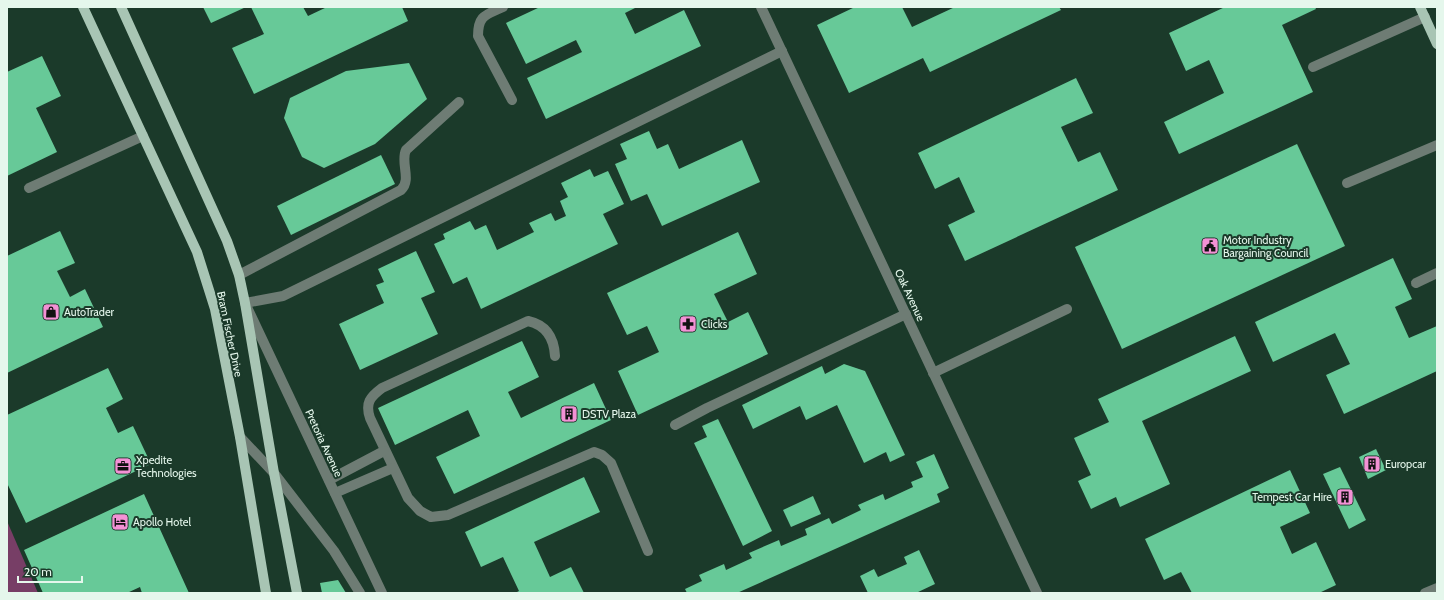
<svg xmlns="http://www.w3.org/2000/svg" width="1444" height="600" font-family="Cabin,sans-serif">
<rect width="100%" height="100%" fill="#1b3a2a"/>
<polygon fill="#773e66" points="7,521 38,593 7,593"/>
<g fill="#67c998">
<polygon points="203,7 246,7 211,23"/>
<polygon points="251,7 303,7 308,16 327,7 402,7 408,21 254,94 232,48 264,34"/>
<polygon points="540,7 637,7 625,13 635,34 684,10 701,46 546,119 527,78 582,52 576,40 526,64 506,23"/>
<polygon points="855,7 902,7 912,27 955,7 1059,7 1061,10 930,72 923,58 849,93 817,25"/>
<polygon points="1225,7 1315,7 1316,9 1282,25 1313,92 1179,154 1164,122 1224,93 1209,60 1186,71 1169,33"/>
<polygon points="42,56 61,96 36,108 57,152 7,176 7,72"/>
<polygon points="409,63 427,99 375,144 324,168 302,157 284,118 290,98 346,71"/>
<polygon points="1076,78 1093,113 1061,127 1078,162 1100,152 1118,190 965,261 948,225 975,212 959,177 935,189 918,153"/>
<polygon points="649,131 657,149 668,144 679,169 742,140 760,182 662,226 647,194 631,201 615,164 627,159 620,144"/>
<polygon points="1297,144 1345,246 1122,349 1075,247"/>
<polygon points="381,155 395,184 291,235 277,206"/>
<polygon points="590,169 594,177 608,171 624,204 603,214 618,244 481,309 467,277 453,284 434,244 445,239 443,234 470,221 475,230 486,225 497,250 534,232 529,223 551,213 555,221 566,216 560,201 568,197 561,183"/>
<polygon points="60,231 75,263 57,271 70,297 85,289 103,327 7,373 7,256"/>
<polygon points="738,232 757,274 714,294 728,322 748,312 768,354 638,415 618,371 659,352 647,326 627,335 607,293"/>
<polygon points="416,251 435,292 421,298 438,334 360,370 339,324 384,303 376,285 384,282 378,269"/>
<polygon points="1393,258 1412,299 1395,307 1409,338 1437,326 1437,371 1344,414 1326,375 1350,364 1335,333 1273,362 1255,322"/>
<polygon points="1235,336 1251,371 1142,421 1170,484 1120,507 1116,497 1091,509 1078,481 1091,475 1074,438 1109,422 1098,399"/>
<polygon points="522,341 539,377 508,392 521,418 594,383 611,420 454,494 436,457 480,436 468,410 395,445 378,408"/>
<polygon points="844,364 865,371 905,455 890,462 886,452 864,463 837,405 806,420 800,406 753,429 742,405 822,366 825,374"/>
<polygon points="108,368 123,399 106,408 118,433 133,426 151,464 26,523 7,483 7,415"/>
<polygon points="718,419 772,531 743,546 694,443 707,437 702,426"/>
<polygon points="1376,449 1386,470 1368,479 1359,457"/>
<polygon points="934,454 949,488 937,494 940,502 737,593 687,593 685,589 702,581 699,575 724,564 726,570 752,558 749,553 779,540 781,546 807,535 805,529 829,518 832,524 861,510 858,505 883,494 885,500 913,487 911,482 923,477 916,462"/>
<polygon points="1340,467 1366,520 1349,529 1323,474"/>
<polygon points="1290,470 1310,513 1280,527 1292,554 1316,542 1336,585 1319,593 1192,593 1181,572 1164,580 1145,539"/>
<polygon points="584,477 600,512 534,542 550,577 571,567 584,593 515,593 519,591 503,557 481,567 465,532"/>
<polygon points="144,494 189,593 142,593 140,587 127,593 43,593 24,550"/>
<polygon points="813,496 821,514 791,527 783,510"/>
<polygon points="919,550 935,584 916,593 868,593 860,576 874,569 878,577 907,564 904,557"/>
<polygon points="338,580 346,593 322,593 320,583"/>
</g>
<g fill="none" stroke-linecap="round" stroke-linejoin="round">
<g stroke="#6e7c74" stroke-width="10">
<path d="M503 7C486 15 478 15 478 36L512 100"/>
<polyline points="761,7 1037,593"/>
<polyline points="1313,67 1425,17"/>
<polyline points="1347,183 1437,145"/>
<polyline points="29,188 143,136"/>
<path d="M239 275 401 190C412 180 400 162 406 150L459 102"/>
<polyline points="1416,283 1437,273"/>
<path d="M555 356C554 338 546 325 528 321L382 388C370 397 365 403 370 418L408 498 420 511 431 517 448 515 594 452 602 455 611 463 648 551"/>
<polyline points="933,373 1067,309"/>
<polyline points="675,425 707,408 906,314"/>
<polyline points="240,437 274,473 334,551 360,593"/>
<polyline points="329,480 384,451"/>
<polyline points="335,493 393,468"/>
<polyline points="382,593 245,303 283,296 782,51"/>
<polyline points="1425,593 1437,588"/>
</g>
<g stroke="#a8c5b4" stroke-width="10">
<polyline points="83,7 197,252 215,309 240,437 266,593"/>
<polyline points="121,7 227,241 239,275 245,303 274,473 297,593"/>
<polyline points="1420,7 1437,44"/>
</g>
</g>
<defs>
<g id="civic-square" transform="scale(0.9)"><rect x="-9" y="-9" width="18" height="18" rx="4" fill="#f391d5" stroke="#1b3a2a"/><path d="M-.6-6.5H3V-4.5H.6V-3L4-1V1h2V6H-6V1h2V-1L-.6-3ZM-1.2 2.5V6h2.4V2.5Z" fill="#111"/></g>
<g id="shop-square" transform="scale(0.9)"><rect x="-9" y="-9" width="18" height="18" rx="4" fill="#f391d5" stroke="#1b3a2a"/><path d="M-5-2.5h2.3a2.7 3.5 0 0 1 5.4 0H5L5.5 6h-11ZM-1.5-2.5h3a1.5 2.3 0 0 0-3 0Z" fill="#111"/></g>
<g id="pharmacy-square" transform="scale(0.9)"><rect x="-9" y="-9" width="18" height="18" rx="4" fill="#f391d5" stroke="#1b3a2a"/><path d="M-2-6h4v4h4v4h-4v4h-4v-4h-4v-4h4Z" fill="#111"/></g>
<g id="building-square" transform="scale(0.9)"><rect x="-9" y="-9" width="18" height="18" rx="4" fill="#f391d5" stroke="#1b3a2a"/><path d="M-4-6H4V6H1V3H-1V6H-4ZM-2.5-4.3h1.7v1.8h-1.7ZM.8-4.3h1.7v1.8H.8ZM-2.5-1h1.7V.8h-1.7ZM.8-1h1.7V.8H.8Z" fill="#111"/></g>
<g id="office-square" transform="scale(0.9)"><rect x="-9" y="-9" width="18" height="18" rx="4" fill="#f391d5" stroke="#1b3a2a"/><path d="M-6-3h4V-5.5h4V-3h4V5H-6ZM-1-4.5V-3h2v-1.5ZM-6 0V1H6V0Z" fill="#111"/></g>
<g id="hotel-square" transform="scale(0.9)"><rect x="-9" y="-9" width="18" height="18" rx="4" fill="#f391d5" stroke="#1b3a2a"/><path d="M-6-4.5h1.5V1H6V5H4.5V3h-9V5H-6ZM-4 0a1.8 1.8 0 1 1 3.6 0ZM.5 0V-2.5h3Q6-2.5 6 0Z" fill="#111"/></g>
</defs>
<g fill-rule="evenodd">
<use href="#civic-square" x="1210" y="246"/>
<use href="#shop-square" x="51" y="312"/>
<use href="#pharmacy-square" x="688" y="324"/>
<use href="#building-square" x="569" y="414"/>
<use href="#building-square" x="1372" y="464"/>
<use href="#office-square" x="123" y="466"/>
<use href="#building-square" x="1345" y="497"/>
<use href="#hotel-square" x="120" y="522"/>
</g>
<g text-anchor="middle" stroke-width="4" stroke-linejoin="round" paint-order="stroke">
<g font-size="11" fill="#e5f7ec" stroke="#1b3a2a" text-anchor="start">
<text x="1223" y="244">Motor Industry<tspan x="1223" dy="13">Bargaining Council</tspan></text>
<text x="64" y="316">AutoTrader</text>
<text x="701" y="328">Clicks</text>
<text x="582" y="418">DSTV Plaza</text>
<text x="136" y="464">Xpedite<tspan x="136" dy="13">Technologies</tspan></text>
<text x="1385" y="468">Europcar</text>
<text x="1332" y="501" text-anchor="end">Tempest Car Hire</text>
<text x="133" y="526">Apollo Hotel</text>
</g>
<g font-size="11" fill="#e5f7ec" stroke="#1b3a2a">
<text transform="translate(910 295) rotate(65)" y="4">Oak Avenue</text>
<text transform="translate(230 334) rotate(78)" y="4">Bram Fischer Drive</text>
<text transform="translate(324 443) rotate(65)" y="4">Pretoria Avenue</text>
</g>
</g>
<rect width="1444" height="600" fill="none" stroke="#e5f7ec" stroke-width="16"/>
<path d="M18 576v6h64v-6" fill="none" stroke="#e5f7ec" stroke-width="2"/>
<text x="24" y="576" font-size="12" fill="#e5f7ec" stroke="#1b3a2a" stroke-width="3" paint-order="stroke">20 m</text>
</svg>
